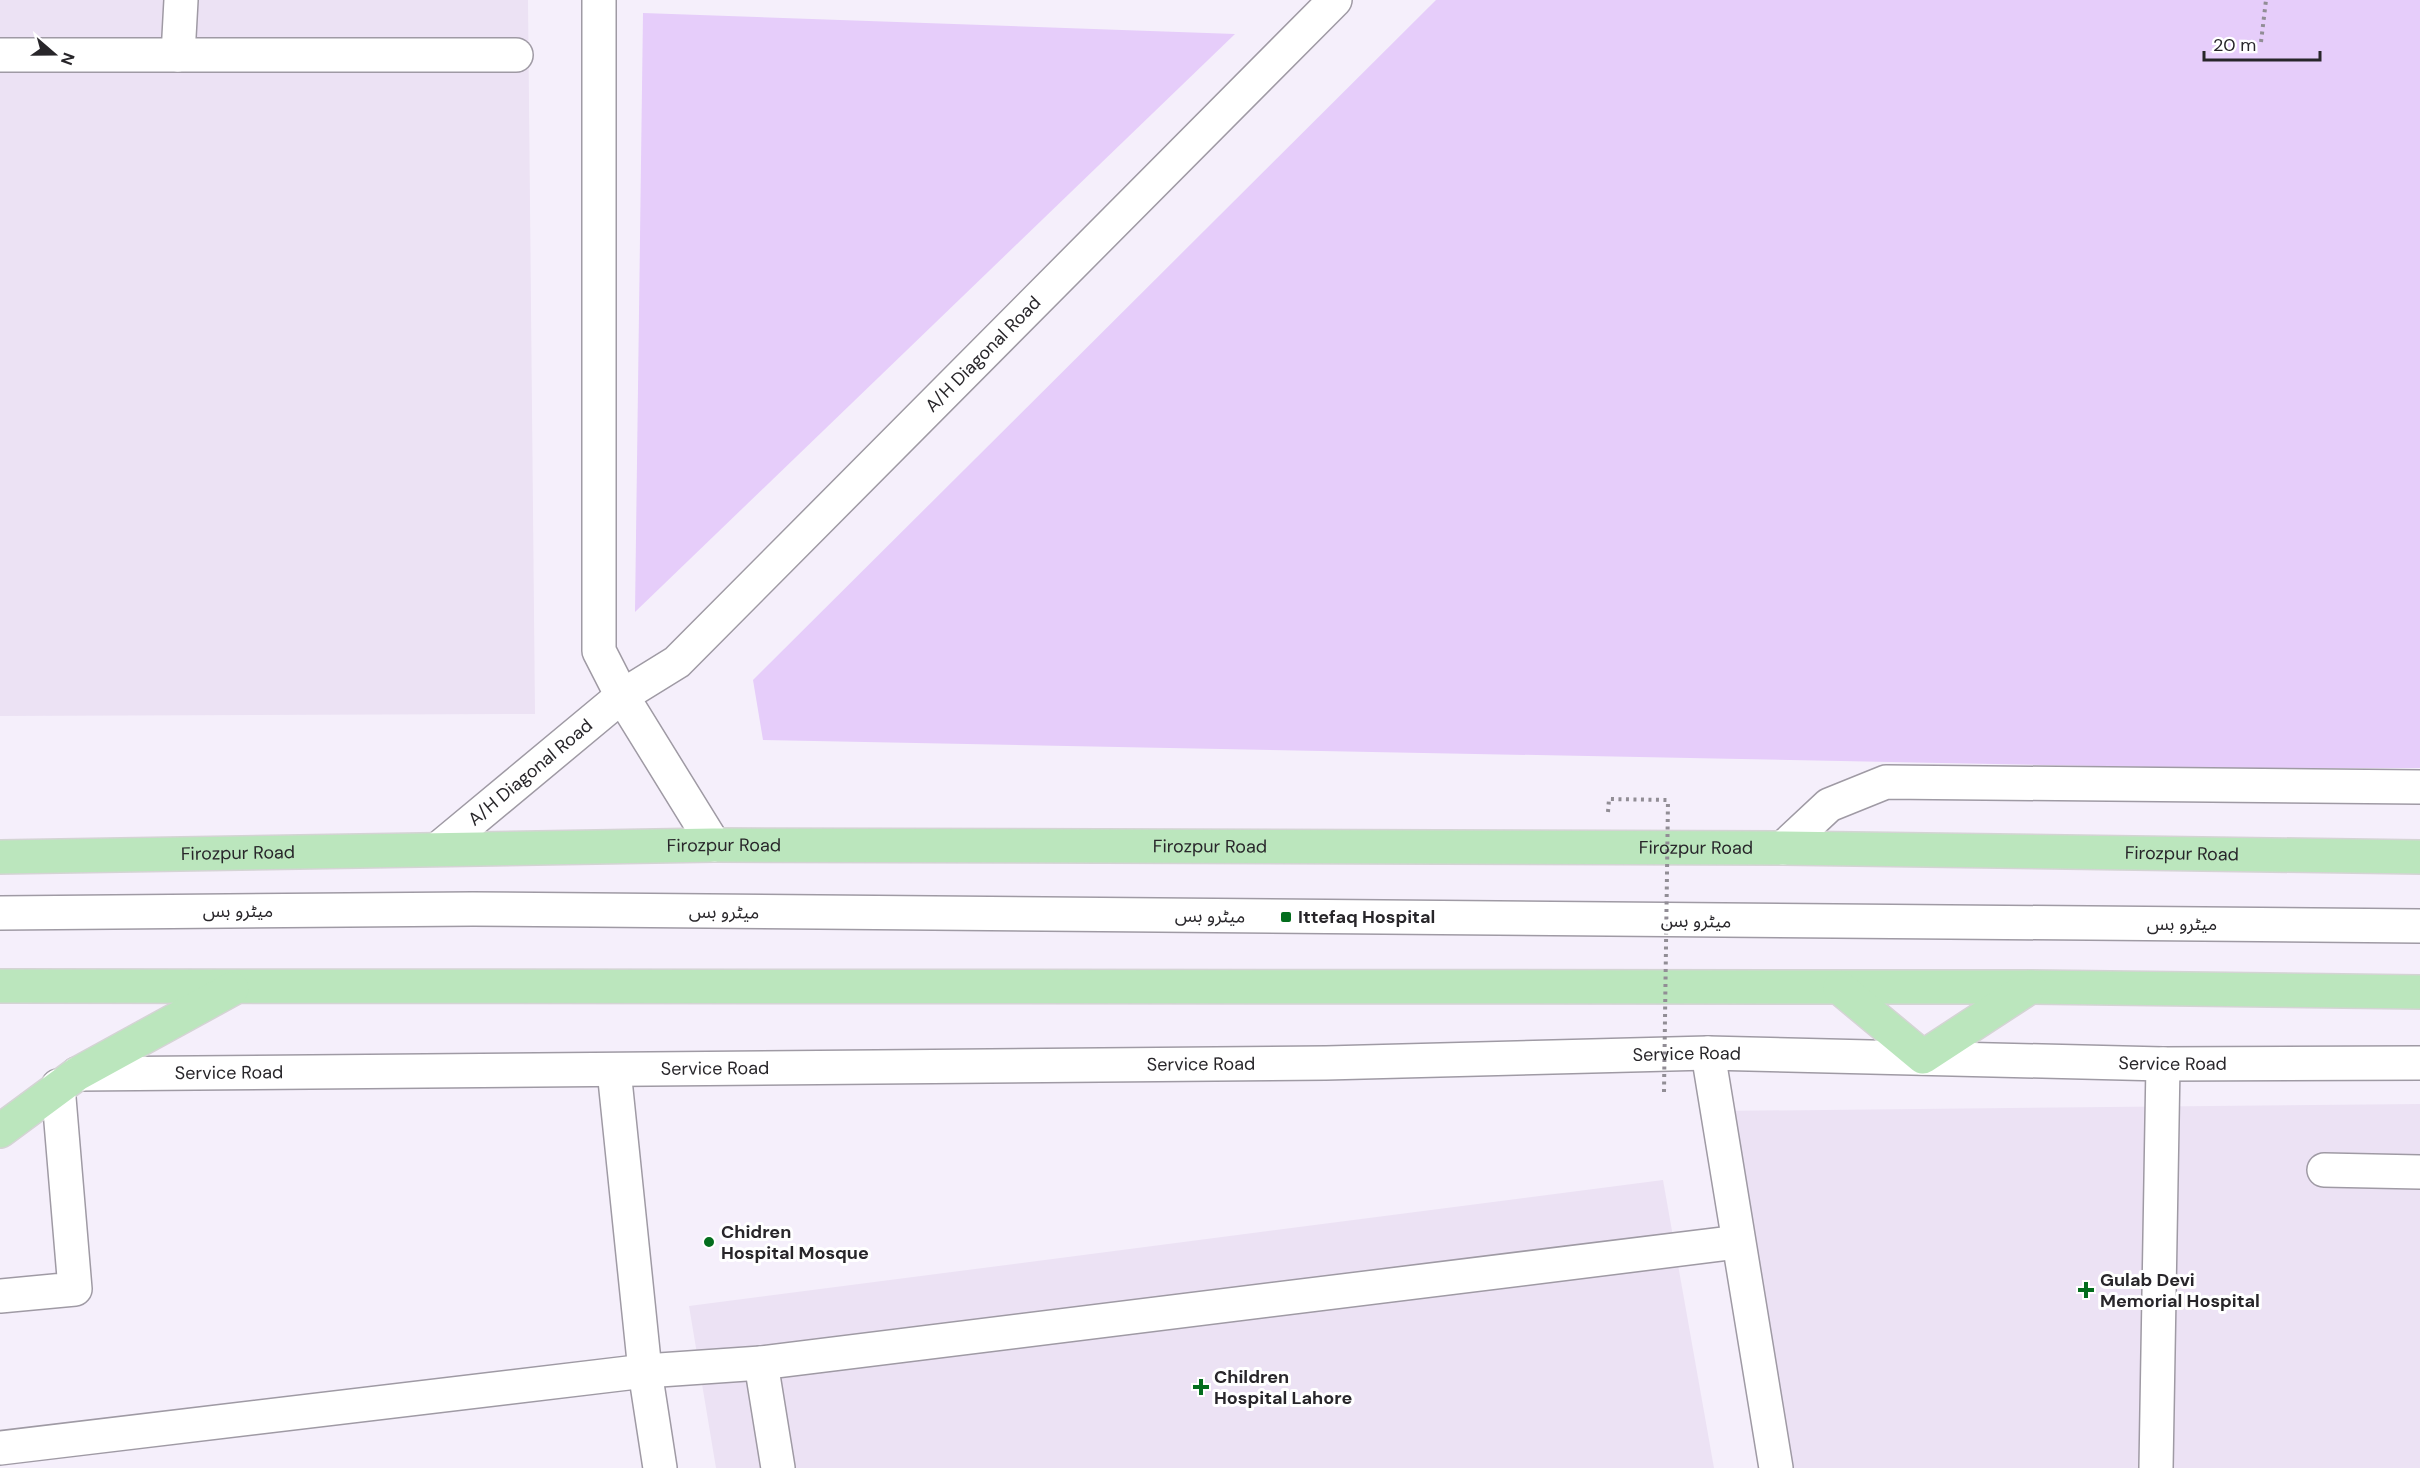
<svg xmlns="http://www.w3.org/2000/svg" width="2420" height="1468" font-family="'DM Sans','Noto Sans Arabic',sans-serif">
<rect width="100%" height="100%" fill="#f5effb"/>
<g fill="#ece2f4">
<polygon points="0,0 528,0 535,714 0,716"/>
<polygon points="2420,1104 2420,1468 1785,1468 1717,1111"/>
<polygon points="1663,1180 1714,1468 716,1468 689,1306"/>
</g>
<g fill="#e6cdfa">
<polygon points="1436,0 2420,0 2420,768 2196,768 763,740 753,680"/>
<polygon points="643,13 1235,34 635,612"/>
</g>
<g fill="none" stroke-linecap="round" stroke-linejoin="round">
<g stroke="#9f9aa4" stroke-width="36">
<g id="minor">
<polyline points="599,0 599,651 622,696 714,845"/>
<polyline points="0,55 516,55"/>
<polyline points="178,55 181,0"/>
<polyline points="1783,848 1829,805 1886,782 2420,787"/>
<path id="s1" d="M438 849 622 696 677 662 1335 0"/>
<polyline points="0,913 473,909 2420,926"/>
<polyline points="1708,1053 1776,1468"/>
<polyline points="614,1070 645,1371 660,1468"/>
<path id="s2" d="M77 1074 1326 1063 1708 1053 2163 1064 2420 1063"/>
<polyline points="2324,1170 2420,1172"/>
<polyline points="0,1296 75,1289 58,1086"/>
<polyline points="761,1363 778,1468"/>
<polyline points="0,1448 645,1371 761,1363 1738,1242"/>
<polyline points="2156,1468 2163,1064"/>
</g>
</g>
<g stroke="#d4d4d4" stroke-width="36">
<g id="major">
<path id="s3" d="M0 857 714 845 1783 848 2420 857"/>
<polyline points="0,986 2030,987 2420,992"/>
<polyline points="1840,988 1923,1057 2030,987"/>
<polyline points="0,1131 77,1074 232,989"/>
</g>
</g>
<g stroke="#918d95" stroke-width="4" stroke-dasharray="3 4.5" stroke-linecap="butt">
<polyline points="2261,42 2266,0"/>
<polyline points="1608,812 1609,799 1668,800"/>
</g>
<use href="#minor" stroke="#fff" stroke-width="33"/>
<use href="#major" stroke="#bbe6bd" stroke-width="33"/>
<polyline stroke="#918d95" stroke-width="4" stroke-dasharray="3 4.5" stroke-linecap="butt" points="1664,1092 1668,800"/>
</g>
<g fill="#036d1d" stroke="#fff" stroke-width="2">
<rect x="1280" y="911" width="12" height="12" rx="3"/>
<circle cx="709" cy="1242" r="6"/>
<path d="M2083 1281h6v6h6v6h-6v6h-6v-6h-6v-6h6z"/>
<path d="M1198 1378h6v6h6v6h-6v6h-6v-6h-6v-6h6z"/>
</g>
<g text-anchor="middle" stroke-width="6" stroke-linejoin="round" paint-order="stroke">
<g font-size="18" fill="#28262a" stroke="#fff">
<text dy="6" stroke="none"><textPath href="#s1" startOffset="738">A/H Diagonal Road</textPath></text>
<text dy="6" stroke="none"><textPath href="#s1" startOffset="120">A/H Diagonal Road</textPath></text>
<text dy="6" stroke="none"><textPath href="#s3" startOffset="724">Firozpur Road</textPath></text>
<text dy="6" stroke="none"><textPath href="#s3" startOffset="1210">Firozpur Road</textPath></text>
<text dy="6" stroke="none"><textPath href="#s3" startOffset="1696">Firozpur Road</textPath></text>
<text dy="6" stroke="none"><textPath href="#s3" startOffset="238">Firozpur Road</textPath></text>
<text dy="6" stroke="none"><textPath href="#s3" startOffset="2182">Firozpur Road</textPath></text>
<text x="238" y="917">میٹرو بس</text>
<text transform="translate(724 912) rotate(1)" y="6">میٹرو بس</text>
<text transform="translate(1210 916) rotate(1)" y="6">میٹرو بس</text>
<text transform="translate(1696 921) rotate(1)" y="6">میٹرو بس</text>
<text x="2182" y="930">میٹرو بس</text>
<text dy="6" stroke="none"><textPath href="#s2" startOffset="1610">Service Road</textPath></text>
<text dy="6" stroke="none"><textPath href="#s2" startOffset="2096">Service Road</textPath></text>
<text dy="6" stroke="none"><textPath href="#s2" startOffset="1124">Service Road</textPath></text>
<text dy="6" stroke="none"><textPath href="#s2" startOffset="638">Service Road</textPath></text>
<text dy="6" stroke="none"><textPath href="#s2" startOffset="152">Service Road</textPath></text>
</g>
<g font-size="18" font-weight="bold" fill="#28262a" stroke="#fff" text-anchor="start">
<text x="1298" y="923">Ittefaq Hospital</text>
<text x="721" y="1238">Chidren<tspan x="721" dy="21">Hospital Mosque</tspan></text>
<text x="2100" y="1286">Gulab Devi<tspan x="2100" dy="21">Memorial Hospital</tspan></text>
<text x="1214" y="1383">Children<tspan x="1214" dy="21">Hospital Lahore</tspan></text>
</g>
</g>
<g transform="translate(54 54) rotate(110)" stroke="#ffffff" stroke-width="4.5" paint-order="stroke">
<path d="M0-4.5L10 22L0 15L-10 22Z" fill="#28262a"/>
<text y="-9" font-size="16" font-weight="bold" text-anchor="middle" fill="#28262a">N</text>
</g>
<path d="M2204 51v9h116v-9" fill="none" stroke="#28262a" stroke-width="3"/>
<text x="2213" y="51" font-size="18" fill="#28262a" stroke="#ffffff" stroke-width="4.5" paint-order="stroke">20 m</text>
</svg>
